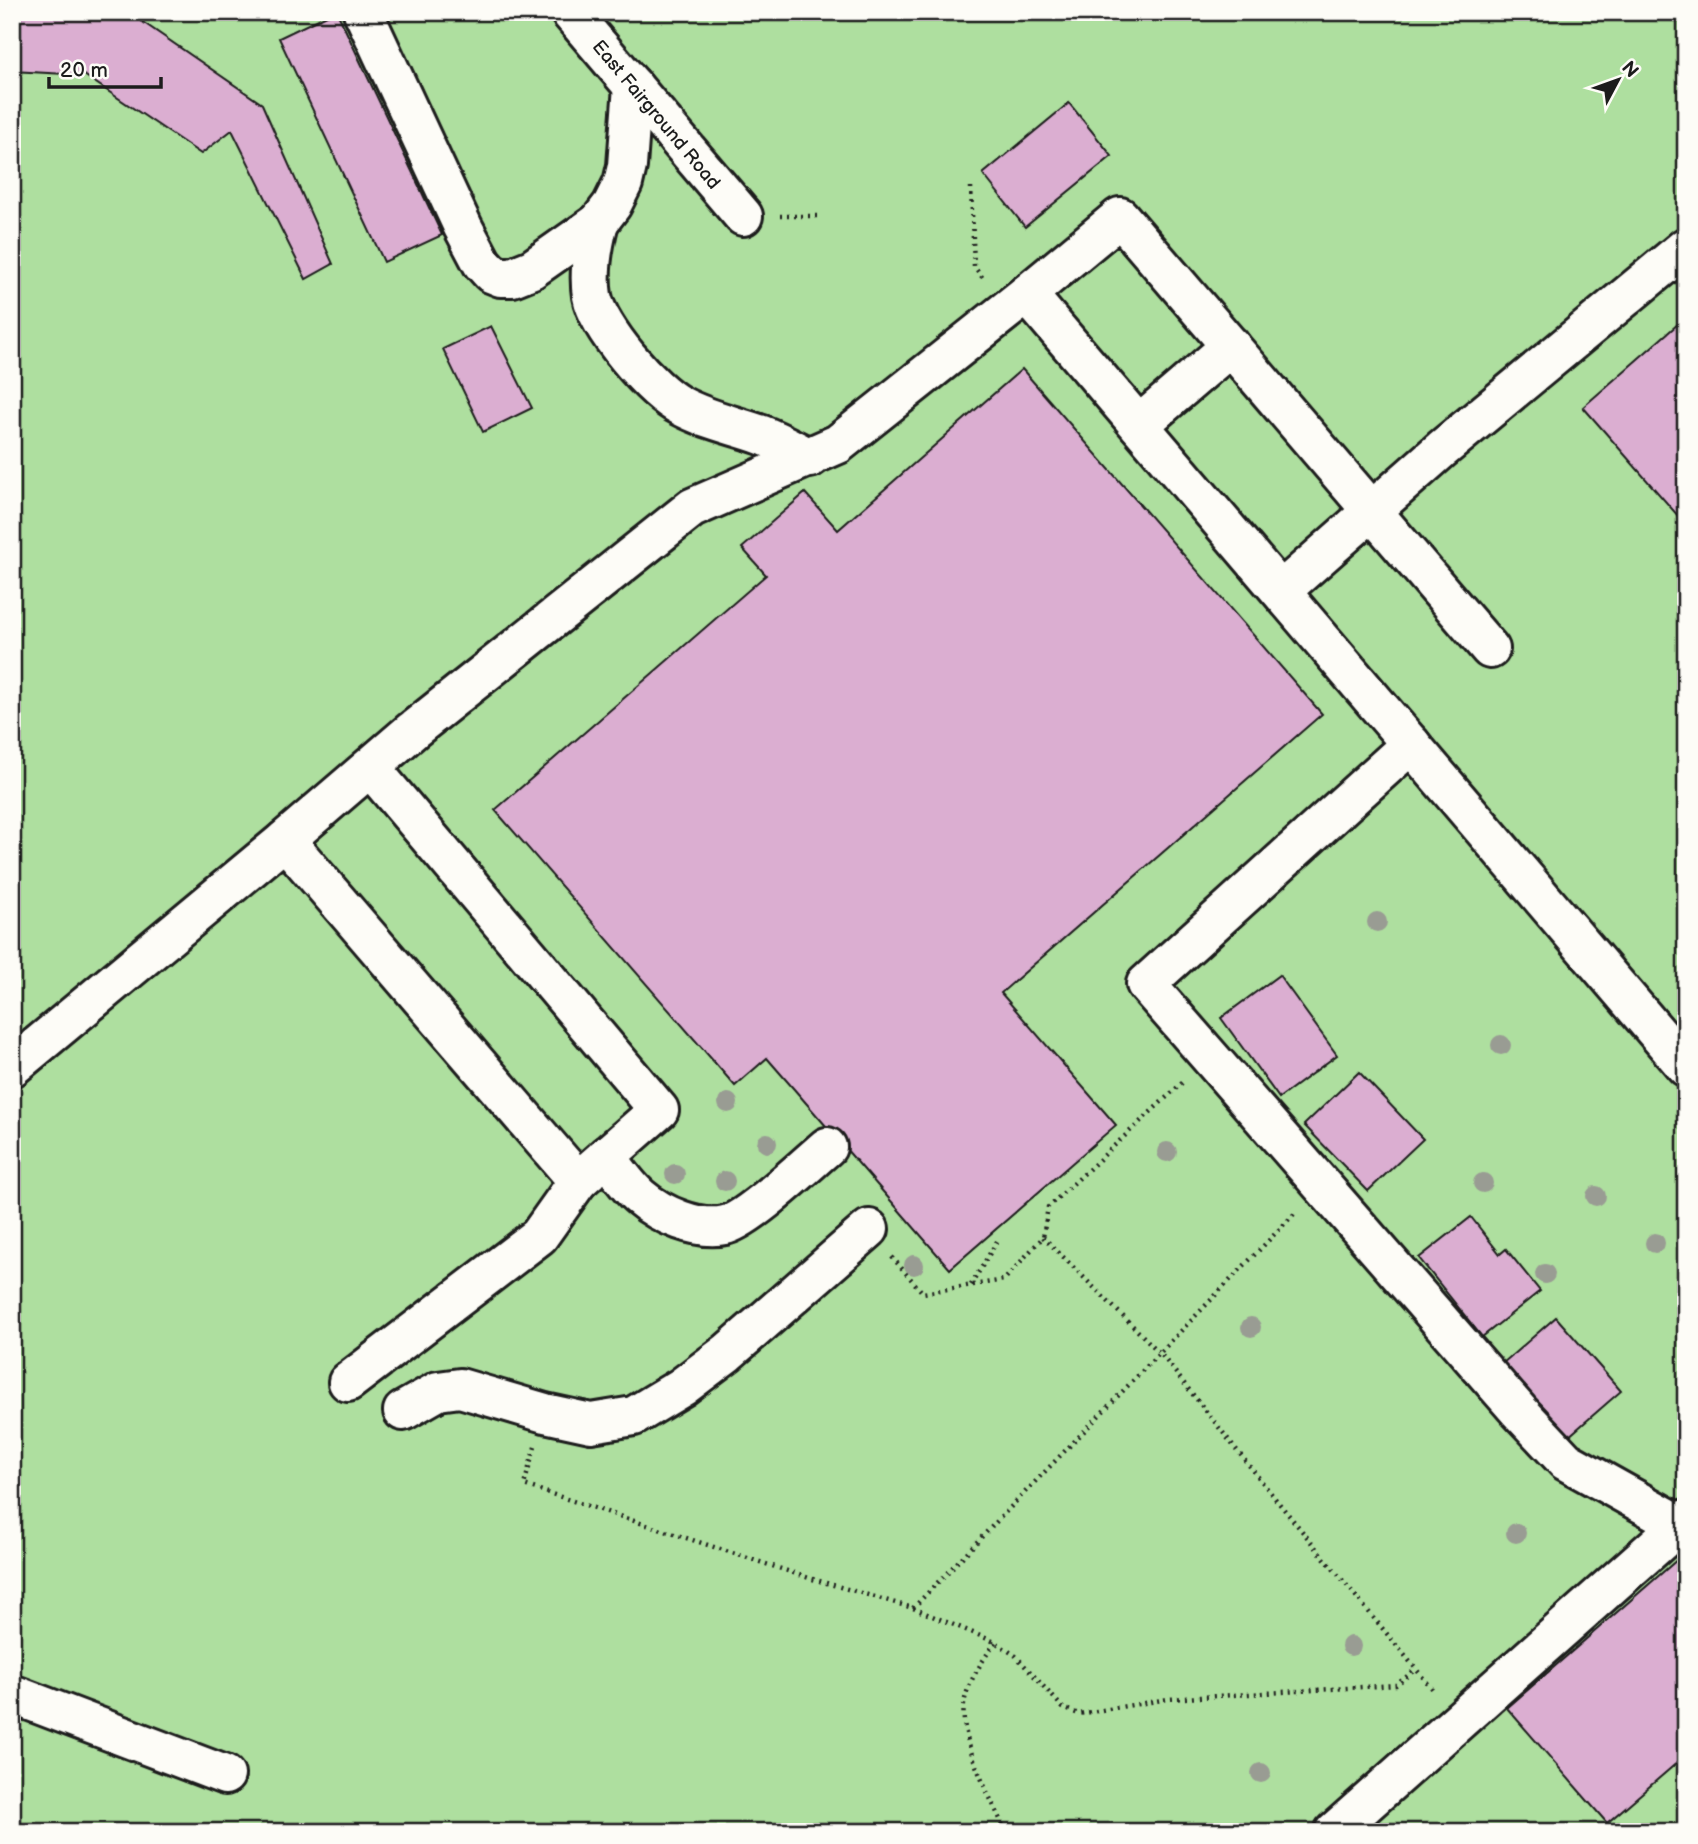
<svg xmlns="http://www.w3.org/2000/svg" width="1698" height="1844" font-family="'Balsamiq Sans',sans-serif">
<rect width="100%" height="100%" fill="#f3e5ec"/>
<filter id="ink" filterUnits="userSpaceOnUse"><feTurbulence type="fractalNoise" baseFrequency=".0143" numOctaves="2"/><feDisplacementMap in="SourceGraphic" scale="14" xChannelSelector="R" yChannelSelector="G"/><feConvolveMatrix kernelMatrix="1 2 1 2 8 2 1 2 1" color-interpolation-filters="sRGB"/></filter>
<g filter="url(#ink)">
<rect fill="#aedf9f" stroke="#657e5e" stroke-width="2" x="12" y="12" width="1674" height="1820"/>
<g fill="#dbaed1" stroke="#1c1c1c" stroke-width="2">
<polygon points="12,12 128,12 262,104 333,264 306,279 232,130 201,154 84,75 12,71"/>
<polygon points="333,12 337,12 442,235 384,262 279,38"/>
<polygon points="1069,103 1112,156 1025,227 983,174"/>
<polygon points="1686,317 1686,525 1583,407"/>
<polygon points="491,326 532,408 483,432 443,349"/>
<polygon points="1022,369 1322,714 1001,993 1116,1125 950,1269 767,1058 735,1086 495,810 766,575 742,548 805,493 838,530"/>
<polygon points="1279,975 1337,1055 1279,1098 1221,1018"/>
<polygon points="1359,1072 1423,1139 1368,1191 1304,1125"/>
<polygon points="1471,1217 1500,1254 1506,1249 1540,1291 1482,1337 1419,1258"/>
<polygon points="1556,1317 1621,1391 1568,1437 1503,1363"/>
<polygon points="1686,1552 1686,1755 1607,1823 1507,1708"/>
</g>
<g fill="none" stroke-linecap="round" stroke-linejoin="round">
<g stroke="#1c1c1c" stroke-width="44">
<g id="minor">
<polyline points="363,12 463,227 482,263 491,273 501,277 512,277 532,269 599,222 612,205 623,183 627,166 633,86"/>
<polyline points="570,12 743,216"/>
<path d="M599 222C593 245 588 271 592 296 598 328 652 391 681 406 707 420 734 425 762 435 778 441 794 450 810 458"/>
<polyline points="1027,294 1120,217 1490,649"/>
<polyline points="1139,425 1231,346"/>
<polyline points="1281,591 1442,449 1686,247"/>
<polyline points="1411,744 1146,984 1519,1411 1566,1461 1679,1524"/>
<polyline points="370,767 659,1110 578,1181 285,840 413,730 692,508 838,444 1027,294 1686,1067"/>
<polyline points="12,1067 285,840"/>
<path d="M606 1156C617 1170 627 1186 640 1197 661 1215 698 1231 725 1225 747 1221 807 1164 827 1147"/>
<polyline points="348,1382 539,1236 578,1181"/>
<polyline points="403,1411 438,1391 460,1388 545,1413 591,1423 634,1416 682,1387 727,1353 869,1229"/>
<polyline points="12,1694 225,1775"/>
<polyline points="1334,1832 1686,1519"/>
</g>
</g>
<g stroke="#1c1c1c" stroke-width="4.5" stroke-dasharray="2 5" stroke-linecap="butt">
<polyline points="971,187 974,266 985,281"/>
<polyline points="780,216 821,216"/>
<polyline points="1043,1237 1160,1353 1278,1502 1435,1692"/>
<polyline points="892,1257 923,1293 1004,1280 1043,1237 1048,1207 1182,1083"/>
<polyline points="971,1285 999,1238"/>
<polyline points="535,1447 524,1485 809,1578 913,1608 995,1642 1016,1656 1063,1708 1079,1714 1168,1699 1396,1685 1416,1669"/>
<polyline points="913,1608 1297,1211"/>
<path d="M995 1642C983 1661 970 1678 965 1699 956 1736 991 1798 1006 1832"/>
</g>
<use href="#minor" stroke="#fdfcf7" stroke-width="38"/>
</g>
<g fill="#999c93">
<circle cx="1377" cy="922" r="10"/>
<circle cx="1501" cy="1045" r="10"/>
<circle cx="728" cy="1103" r="10"/>
<circle cx="767" cy="1143" r="10"/>
<circle cx="1167" cy="1152" r="10"/>
<circle cx="675" cy="1174" r="10"/>
<circle cx="725" cy="1181" r="10"/>
<circle cx="1483" cy="1183" r="10"/>
<circle cx="1596" cy="1196" r="10"/>
<circle cx="1655" cy="1243" r="10"/>
<circle cx="914" cy="1265" r="10"/>
<circle cx="1545" cy="1274" r="10"/>
<circle cx="1251" cy="1327" r="10"/>
<circle cx="1516" cy="1533" r="10"/>
<circle cx="1351" cy="1646" r="10"/>
<circle cx="1261" cy="1773" r="10"/>
</g>
</g>
<g text-anchor="middle" stroke-width="7" stroke-linejoin="round" paint-order="stroke">
<g font-size="19" fill="#1c1c1c" stroke="#fdfcf7">
<text transform="translate(657 114) rotate(50)" y="7">East Fairground Road</text>
</g>
</g>
<rect width="1698" height="1844" fill="none" stroke="#fdfcf7" stroke-width="42"/>
<rect x="21" y="21" width="1656" height="1802" fill="none" stroke="#1c1c1c" stroke-width="2.5" filter="url(#ink)"/>
<g transform="translate(1618 80) rotate(49)" stroke="#fdfcf7" stroke-width="5" paint-order="stroke">
<path d="M0-5L12 26L0 18L-12 26Z" fill="#1c1c1c"/>
<text y="-10" font-size="19" font-weight="bold" text-anchor="middle" fill="#1c1c1c">N</text>
</g>
<path d="M49 77v10h112v-10" fill="none" stroke="#1c1c1c" stroke-width="3.5"/>
<text x="60" y="77" font-size="21" fill="#1c1c1c" stroke="#fdfcf7" stroke-width="5" paint-order="stroke">20 m</text>
</svg>
